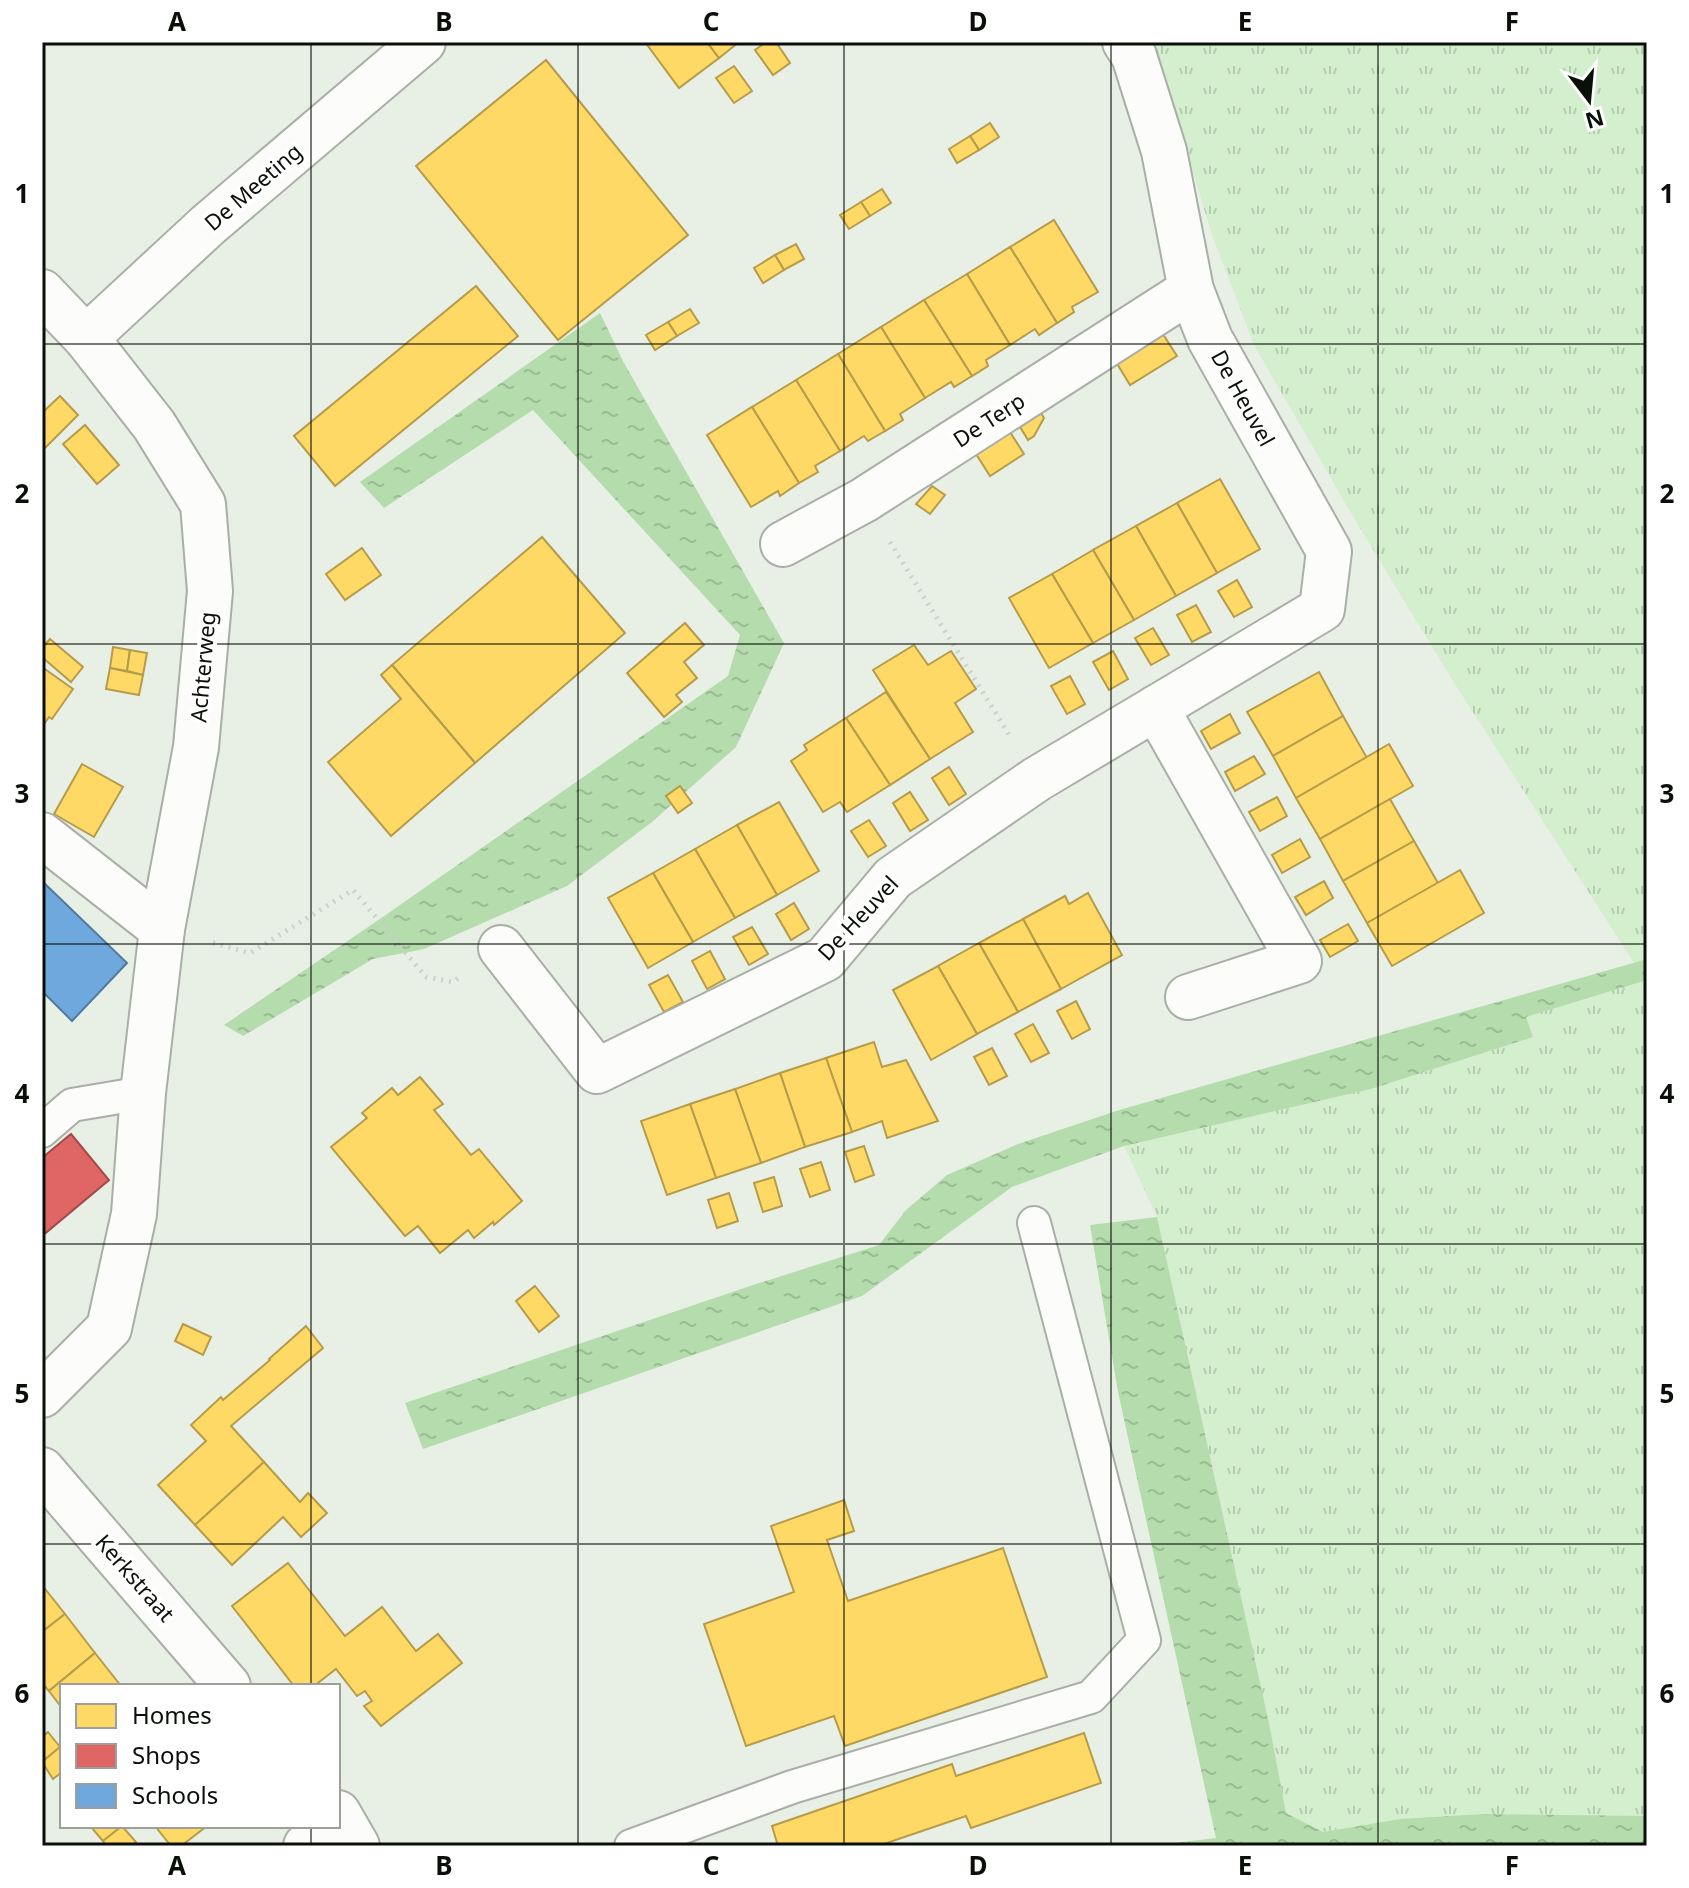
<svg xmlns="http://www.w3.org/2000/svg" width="1689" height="1888" font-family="'Noto Sans',sans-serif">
<defs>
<pattern id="grass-tufts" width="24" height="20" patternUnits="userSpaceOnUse" patternTransform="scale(2)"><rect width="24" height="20" fill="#d3efcd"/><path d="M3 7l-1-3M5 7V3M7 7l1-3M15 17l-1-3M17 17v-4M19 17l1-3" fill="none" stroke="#b4ccaf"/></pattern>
<pattern id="water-ripples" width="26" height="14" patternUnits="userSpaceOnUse" patternTransform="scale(2)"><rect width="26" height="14" fill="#b4dcac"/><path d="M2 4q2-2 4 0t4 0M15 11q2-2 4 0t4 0" fill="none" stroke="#99bc93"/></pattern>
</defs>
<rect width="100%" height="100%" fill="#e8f0e6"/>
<g fill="url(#grass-tufts)">
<polygon points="1149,42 1647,42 1647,959 1634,963 1451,678 1352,515 1254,345 1212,235 1171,100"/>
<polygon points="1647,980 1647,1816 1483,1814 1400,1819 1322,1832 1286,1813 1270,1728 1157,1217 1124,1146 1371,1089 1533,1037 1525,1017"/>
</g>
<g fill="url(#water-ripples)">
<polygon points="600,313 624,363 784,643 736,747 652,822 567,886 424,949 373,959 243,1036 224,1025 377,921 728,676 740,635 533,410 384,508 360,482"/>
<polygon points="1647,959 1647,980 1526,1017 1533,1037 1371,1089 1124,1146 1012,1187 862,1296 423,1449 405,1403 750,1286 879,1245 906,1210 947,1175 1018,1144 1116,1111"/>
<polygon points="1157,1217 1270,1728 1286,1813 1323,1832 1400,1819 1483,1814 1647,1816 1647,1846 1149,1846 1216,1838 1118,1392 1090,1225"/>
</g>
<g fill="#ffd966" stroke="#b69c4a" stroke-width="2">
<polygon points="645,42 707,42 719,58 679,88"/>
<polygon points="707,42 739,42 719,58"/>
<polygon points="766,42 776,42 790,63 773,75 755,50"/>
<polygon points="546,60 688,235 558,340 416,166"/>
<polygon points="734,66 752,91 734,103 716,78"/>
<polygon points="990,123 999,137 979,150 970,136"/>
<polygon points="970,136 979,150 957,163 949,149"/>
<polygon points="882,189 891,203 870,216 861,202"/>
<polygon points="861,202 870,216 849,229 840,215"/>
<polygon points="1054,220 1098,292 1072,307 1074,312 1057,323 1010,247"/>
<polygon points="796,244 804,259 784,270 775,255"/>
<polygon points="1010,247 1057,323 1039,335 1035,329 1010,345 967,274"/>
<polygon points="775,255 784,270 763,283 754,268"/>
<polygon points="967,274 1010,345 986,360 988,366 972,376 924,300"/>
<polygon points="476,286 518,336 335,486 294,436"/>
<polygon points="924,300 972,376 954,387 951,382 925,398 881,327"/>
<polygon points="690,309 699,323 677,336 668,322"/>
<polygon points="668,322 677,336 655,350 646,335"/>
<polygon points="881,327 925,398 900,414 903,420 885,431 838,354"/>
<polygon points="1159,328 1177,356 1130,385 1113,357"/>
<polygon points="838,354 885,431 868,441 864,436 840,451 796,380"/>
<polygon points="796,380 840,451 815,466 818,472 799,483 752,407"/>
<polygon points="60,396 78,415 42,451 42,413"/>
<polygon points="1036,405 1044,418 1034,436 1028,440 1014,417"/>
<polygon points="752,407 799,483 780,496 778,491 751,507 707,435"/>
<polygon points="1005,424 1024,454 990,476 971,446"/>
<polygon points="85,425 119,465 97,484 63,444"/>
<polygon points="1220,479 1260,549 1217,573 1177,503"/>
<polygon points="932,486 945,495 930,514 916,504"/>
<polygon points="1177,503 1217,573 1176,596 1136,526"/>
<polygon points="1136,526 1176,596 1134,620 1093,550"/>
<polygon points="542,537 625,633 475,763 392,665"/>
<polygon points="362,548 381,575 345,600 326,574"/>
<polygon points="1093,550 1134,620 1093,643 1052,574"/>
<polygon points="1052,574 1093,643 1049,668 1009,598"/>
<polygon points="1237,580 1252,607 1234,617 1218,591"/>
<polygon points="1196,605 1211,632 1192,642 1177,615"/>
<polygon points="685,623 704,645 684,662 697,678 676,695 682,702 664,717 627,673"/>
<polygon points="1153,628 1169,655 1151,665 1135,638"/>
<polygon points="50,639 83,667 71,682 42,657 42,648"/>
<polygon points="914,645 928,665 951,651 976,689 955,703 973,732 930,759 873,670"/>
<polygon points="113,647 130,650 127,671 110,668"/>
<polygon points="130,650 147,653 143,675 127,671"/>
<polygon points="1113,651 1128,679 1109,690 1093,662"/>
<polygon points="392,665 475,763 391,836 328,762 401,699 381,675"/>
<polygon points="42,667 73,689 52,719 49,717 42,727"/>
<polygon points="110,668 143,675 139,695 106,689"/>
<polygon points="1319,672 1343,716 1273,756 1247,712"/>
<polygon points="1070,676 1085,704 1067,714 1051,686"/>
<polygon points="886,692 930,759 890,785 846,718"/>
<polygon points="1230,714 1240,733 1211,749 1201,731"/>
<polygon points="1343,716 1367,758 1296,798 1273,756"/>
<polygon points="846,718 890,785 847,812 840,802 823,812 791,761 807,750 804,745"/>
<polygon points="1389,744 1413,786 1320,839 1296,798"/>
<polygon points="1254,756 1265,774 1235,791 1225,772"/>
<polygon points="82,764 123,787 94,837 54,814"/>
<polygon points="949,767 966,794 949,805 932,778"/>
<polygon points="680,786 692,803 678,813 666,796"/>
<polygon points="910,792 928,820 910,831 893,803"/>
<polygon points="1277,797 1287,816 1260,831 1249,812"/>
<polygon points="1390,799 1414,841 1343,881 1320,839"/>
<polygon points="779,802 819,871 777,895 737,825"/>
<polygon points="869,820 886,846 868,857 851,831"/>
<polygon points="737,825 777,895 735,918 695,849"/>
<polygon points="1300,839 1310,857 1282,873 1272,855"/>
<polygon points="1414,841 1438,883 1367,923 1343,881"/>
<polygon points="695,849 735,918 693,942 653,873"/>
<polygon points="1460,870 1484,913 1392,966 1367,923"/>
<polygon points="653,873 693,942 648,968 608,898"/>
<polygon points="1324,881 1333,898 1306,915 1295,897"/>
<polygon points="1088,893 1122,955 1061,989 1023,919 1065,896 1069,904"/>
<polygon points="794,903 809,929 791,940 776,914"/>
<polygon points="1023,919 1061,989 1018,1012 979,943"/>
<polygon points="1348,924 1358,941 1330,957 1320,940"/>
<polygon points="752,927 768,954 749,965 733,937"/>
<polygon points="979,943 1018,1012 977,1034 938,966"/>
<polygon points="710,951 725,979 707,989 692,961"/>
<polygon points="938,966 977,1034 931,1060 893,990"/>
<polygon points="668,975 683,1002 664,1012 649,985"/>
<polygon points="1076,1001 1090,1029 1072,1039 1057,1011"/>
<polygon points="1033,1024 1049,1053 1031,1062 1015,1034"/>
<polygon points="874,1042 882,1067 906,1060 938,1121 887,1138 882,1121 852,1132 826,1058"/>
<polygon points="992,1048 1007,1076 989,1085 974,1057"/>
<polygon points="826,1058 852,1132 805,1147 780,1073"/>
<polygon points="780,1073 805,1147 761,1163 735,1089"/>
<polygon points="420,1077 443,1104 434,1110 471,1155 479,1149 522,1201 494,1225 493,1222 474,1238 468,1230 440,1253 418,1226 405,1236 331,1147 367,1118 362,1113 392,1088 398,1095"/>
<polygon points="735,1089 761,1163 716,1178 690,1104"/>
<polygon points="690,1104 716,1178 667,1195 641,1121"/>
<polygon points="864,1146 874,1175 855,1182 845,1152"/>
<polygon points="821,1162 830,1190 810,1197 800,1169"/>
<polygon points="774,1177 782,1206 763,1212 754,1183"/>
<polygon points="729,1193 738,1221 717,1228 708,1200"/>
<polygon points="535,1286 559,1316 539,1332 516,1301"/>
<polygon points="183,1324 211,1337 203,1355 175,1341"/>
<polygon points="306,1326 323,1348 231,1426 264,1462 195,1525 158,1485 206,1441 191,1425 221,1397 223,1400 270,1360 269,1359"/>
<polygon points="264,1462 300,1502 308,1493 327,1513 301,1537 283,1517 232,1565 195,1525"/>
<polygon points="844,1500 854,1531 827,1540 848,1601 1003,1548 1047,1677 845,1746 834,1716 746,1746 704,1624 794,1592 771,1526"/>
<polygon points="288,1563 345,1636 382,1607 416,1651 438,1634 462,1663 381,1726 364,1706 372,1701 365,1691 357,1696 336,1669 314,1686 294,1686 232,1606"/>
<polygon points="42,1585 65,1614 42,1632"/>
<polygon points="65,1614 95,1653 49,1691 42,1683 42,1632"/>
<polygon points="95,1653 121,1686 62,1686 62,1708 49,1691"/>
<polygon points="48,1732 60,1747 42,1762 42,1737"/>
<polygon points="1084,1733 1101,1783 971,1828 966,1816 878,1846 778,1846 772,1826 952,1764 956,1776"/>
<polygon points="60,1747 62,1749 62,1772 53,1779 42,1762"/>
<polygon points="92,1826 122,1826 103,1841 91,1827"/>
<polygon points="122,1826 136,1842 131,1846 106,1846 103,1841"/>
<polygon points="155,1826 207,1826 181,1846 171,1846"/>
</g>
<polygon fill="#e06666" stroke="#a04c4a" stroke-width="2" points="71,1134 109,1180 42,1236 42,1158"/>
<polygon fill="#6fa8dc" stroke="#517a9d" stroke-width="2" points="42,881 127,963 72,1021 42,991"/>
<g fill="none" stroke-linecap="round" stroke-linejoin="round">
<g stroke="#a9afa7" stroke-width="36">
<g id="service">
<polyline points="42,1131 72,1105 143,1093"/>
<polyline points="631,1846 792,1787 1091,1697 1144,1640 1034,1223"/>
</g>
</g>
<g stroke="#a9afa7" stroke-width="48">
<polyline id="pedestrian" points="783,544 864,500 1191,290"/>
</g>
<g stroke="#a9afa7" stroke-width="48">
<g id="minor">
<polyline points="42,292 86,338 154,425 203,504 210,591 196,747 162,929 143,1093 134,1214 109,1328 42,1395"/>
<polyline points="86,338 208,225 423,42"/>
<polyline points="1156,708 1299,961 1188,997"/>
<polyline points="42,835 162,929"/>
<polyline points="501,948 597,1071 825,959 893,878 1037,779 1322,609 1329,551 1210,339 1191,290 1164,151 1134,56 1125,42"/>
<polyline points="42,1470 228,1686"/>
<polyline points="338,1813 357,1846"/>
<polyline points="306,1846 331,1826"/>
</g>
</g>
<g stroke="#cdd0cc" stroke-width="5" stroke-dasharray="2 6" stroke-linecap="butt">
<polyline points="890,542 1011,738"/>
<polyline points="213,943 250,953 353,890 426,977 453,982 460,977"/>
<polyline points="42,1841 47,1846"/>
</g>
<use href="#service" stroke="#fcfdfb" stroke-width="32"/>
<use href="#pedestrian" stroke="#fcfdfb" stroke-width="44"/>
<use href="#minor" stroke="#fcfdfb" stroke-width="44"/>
</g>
<path fill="none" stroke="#0b0f0a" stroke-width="2" stroke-opacity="0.55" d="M311 42V1686M578 42V1846M844 42V1846M1111 42V1846M1378 42V1846M42 344H1647M42 644H1647M42 944H1647M42 1244H1647M42 1544H1647M311 1826V1846"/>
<g text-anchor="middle" stroke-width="8" stroke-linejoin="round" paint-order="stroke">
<g font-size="22" fill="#0b0f0a" stroke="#fff">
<text transform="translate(253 187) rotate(-41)" y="8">De Meeting</text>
<text transform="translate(1243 398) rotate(61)" y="8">De Heuvel</text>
<text transform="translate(989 420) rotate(-33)" y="8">De Terp</text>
<text transform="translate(203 667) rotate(-85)" y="8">Achterweg</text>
<text transform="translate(858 918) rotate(-47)" y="8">De Heuvel</text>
<text transform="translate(135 1578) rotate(49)" y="8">Kerkstraat</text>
</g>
</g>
<rect width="1689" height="1888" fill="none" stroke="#ffffff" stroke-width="88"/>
<rect x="60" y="1684" width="280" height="144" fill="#ffffff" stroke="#9d9f9d" stroke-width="2"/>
<rect x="76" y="1704" width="40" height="24" fill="#ffd966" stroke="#9d9f9d" stroke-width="2"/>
<text x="132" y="1724" font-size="24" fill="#0b0f0a">Homes</text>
<rect x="76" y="1744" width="40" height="24" fill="#e06666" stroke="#9d9f9d" stroke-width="2"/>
<text x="132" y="1764" font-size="24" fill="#0b0f0a">Shops</text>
<rect x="76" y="1784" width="40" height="24" fill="#6fa8dc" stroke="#9d9f9d" stroke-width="2"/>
<text x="132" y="1804" font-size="24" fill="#0b0f0a">Schools</text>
<g transform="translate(1589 100) rotate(164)" stroke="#ffffff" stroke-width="6" paint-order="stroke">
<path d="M0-6L14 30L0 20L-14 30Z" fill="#0b0f0a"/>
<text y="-12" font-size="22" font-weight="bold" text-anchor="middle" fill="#0b0f0a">N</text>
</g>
<rect x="44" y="44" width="1601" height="1800" fill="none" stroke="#0b0f0a" stroke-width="3"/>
<g font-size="26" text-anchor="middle" font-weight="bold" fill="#0b0f0a">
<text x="177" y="31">A</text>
<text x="444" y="31">B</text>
<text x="711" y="31">C</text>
<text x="978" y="31">D</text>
<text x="1245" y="31">E</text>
<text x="1512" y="31">F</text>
<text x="22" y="203">1</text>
<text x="1667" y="203">1</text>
<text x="22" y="503">2</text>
<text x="1667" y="503">2</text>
<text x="22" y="803">3</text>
<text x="1667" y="803">3</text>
<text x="22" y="1103">4</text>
<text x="1667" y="1103">4</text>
<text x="22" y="1403">5</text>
<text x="1667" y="1403">5</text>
<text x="22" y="1703">6</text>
<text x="1667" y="1703">6</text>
<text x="177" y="1875">A</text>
<text x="444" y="1875">B</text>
<text x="711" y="1875">C</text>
<text x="978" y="1875">D</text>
<text x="1245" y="1875">E</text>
<text x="1512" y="1875">F</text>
</g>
</svg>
